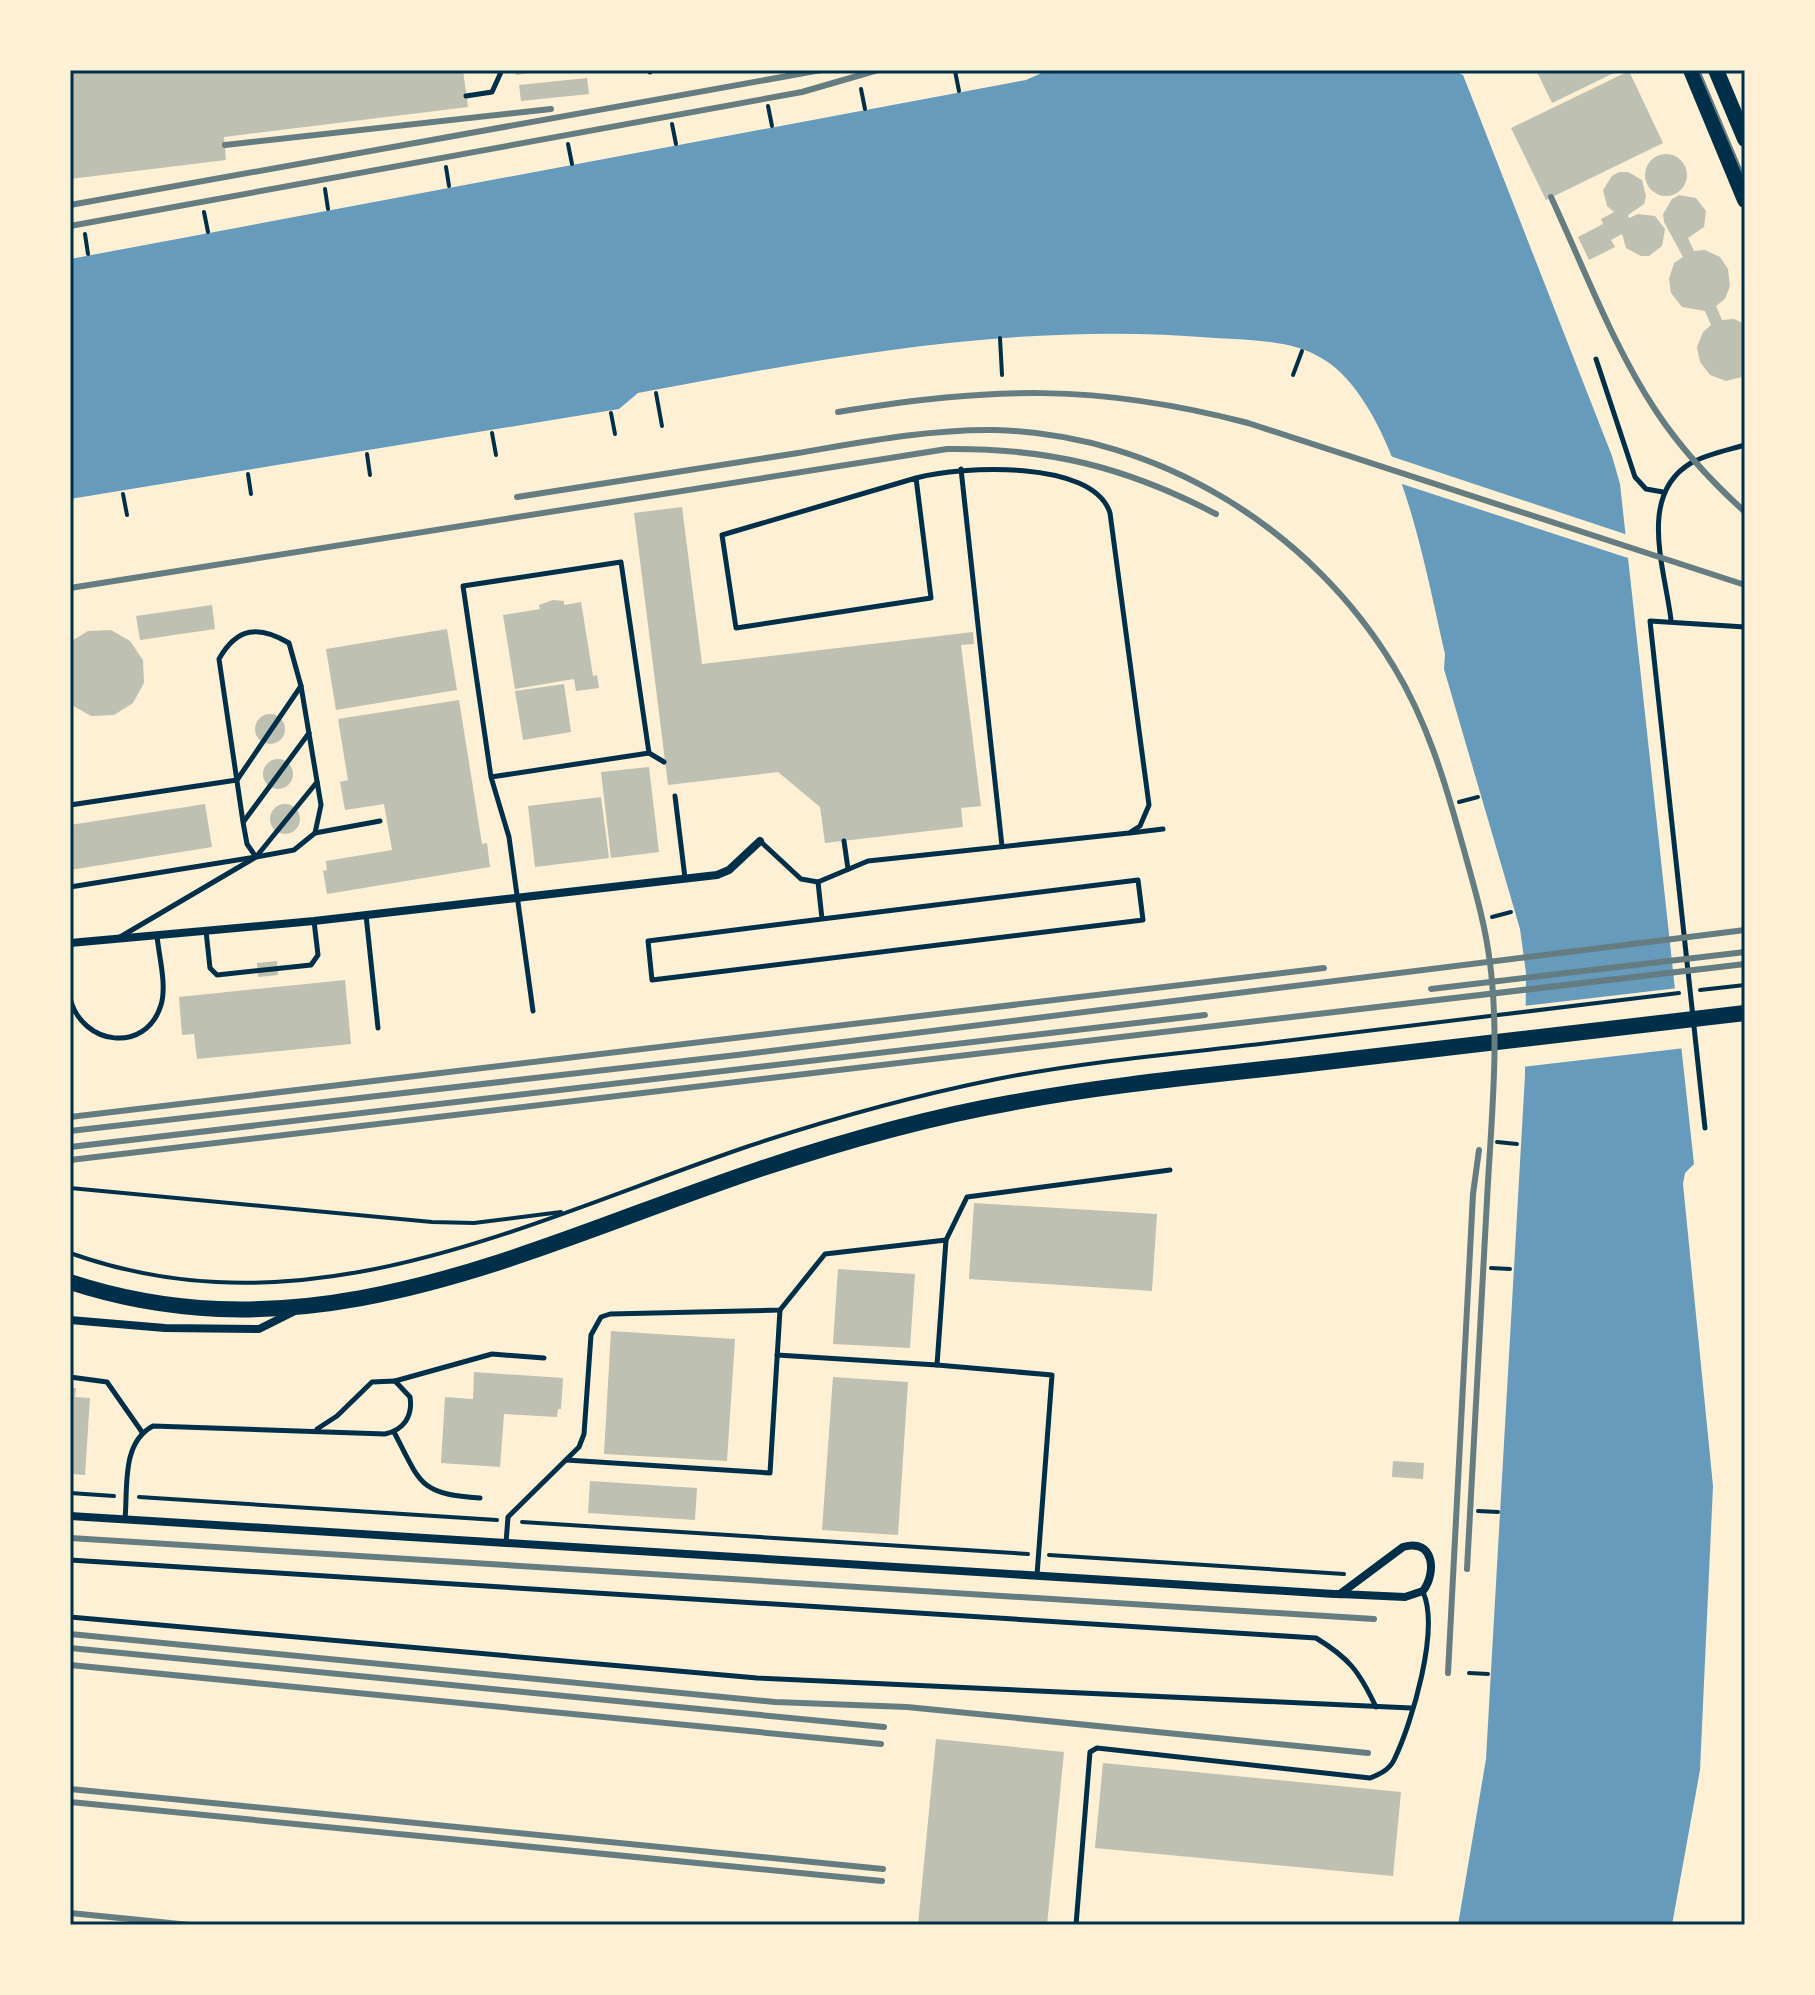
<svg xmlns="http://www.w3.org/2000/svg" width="1815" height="1995" font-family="'Archivo Narrow',sans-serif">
<rect width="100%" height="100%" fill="#fdf0d5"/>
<path fill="#669bbc" d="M1048 70H1452L1463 75 1612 456 1620 484 1694 1164 1685 1173 1683 1184 1713 1486 1700 1770 1672 1925H1458L1486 1759 1525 1075 1526 973 1520 929 1444 669 1445 654C1426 572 1402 432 1340 372 1306 339 1260 341 1215 338 1020 321 829 357 638 393L619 409 70 499V259L1026 80Z"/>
<g fill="#fdf0d5">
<polygon points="1384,454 1628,535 1631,559 1396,482"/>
<polygon points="1678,988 1685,1048 1522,1067 1523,1006"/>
</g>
<g fill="#bec0b2">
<polygon points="70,70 463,70 468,107 224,137 226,160 70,179"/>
<polygon points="515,70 536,70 536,72 516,75"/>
<polygon points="1536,70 1620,70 1552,103"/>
<polygon points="1629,71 1663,143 1546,200 1511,128"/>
<polygon points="587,78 589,94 521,101 519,85"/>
<circle cx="1666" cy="175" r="21"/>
<polygon points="1619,172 1628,172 1642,180 1646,196 1644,204 1628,215 1629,218 1638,214 1655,216 1665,229 1662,246 1649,256 1641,256 1626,248 1622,234 1611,240 1615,247 1589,260 1578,237 1603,224 1601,219 1614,212 1607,206 1603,190 1612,176"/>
<polygon points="1679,195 1696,198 1706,211 1704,227 1688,238 1694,251 1705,250 1720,257 1728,269 1730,286 1725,299 1716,306 1722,320 1734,319 1745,324 1745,375 1742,377 1726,381 1710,375 1700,362 1697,347 1703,332 1711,325 1705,311 1682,307 1671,293 1669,279 1674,263 1683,257 1664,222 1663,214 1672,199"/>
<polygon points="682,507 702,664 973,632 974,644 961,645 981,806 961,808 963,827 825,843 820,807 778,772 668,785 634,513"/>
<polygon points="553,600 564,601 564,605 581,602 593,676 597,675 599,688 576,691 574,679 515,689 503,615 540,609 539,605"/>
<polygon points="212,605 215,629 140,640 136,616"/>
<polygon points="447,629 457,690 336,710 326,649"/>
<polygon points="111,630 130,641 143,660 144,683 133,703 114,715 91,716 70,704 70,642 88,631"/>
<polygon points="564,684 571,732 523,740 515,691"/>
<polygon points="459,700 482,844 487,843 490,867 327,894 323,871 327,870 326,861 392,850 384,804 345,810 340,782 348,780 338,719"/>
<circle cx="270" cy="729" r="15"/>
<circle cx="278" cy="774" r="15"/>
<polygon points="649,767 659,852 611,858 601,772"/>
<polygon points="601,797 609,858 535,867 528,806"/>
<circle cx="285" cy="819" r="15"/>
<polygon points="205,804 212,847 70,870 70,825"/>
<polygon points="277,961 278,975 258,977 257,963"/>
<polygon points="345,980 351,1044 197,1059 194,1034 182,1035 179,997"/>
<polygon points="974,1203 1157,1214 1152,1291 969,1279"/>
<polygon points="838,1269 915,1274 910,1348 833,1344"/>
<polygon points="611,1331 735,1339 727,1461 604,1454"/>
<polygon points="474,1372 563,1378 561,1409 558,1409 557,1417 504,1414 500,1467 441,1463 445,1397 473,1399"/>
<polygon points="833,1377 908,1382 898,1535 822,1530"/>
<polygon points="70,1388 76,1388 75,1397 90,1398 85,1475 70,1474"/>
<polygon points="1393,1461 1424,1463 1423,1479 1392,1477"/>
<polygon points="590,1481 697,1488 695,1520 588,1513"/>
<polygon points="936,1739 1064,1752 1047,1925 918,1925"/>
<polygon points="1103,1763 1401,1792 1393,1876 1095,1848"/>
</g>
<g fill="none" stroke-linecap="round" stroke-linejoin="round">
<g stroke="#003049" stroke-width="4">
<polyline points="955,71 959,91"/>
<polyline points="861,89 865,109"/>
<polyline points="768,106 772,126"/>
<polyline points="672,124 676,144"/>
<polyline points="568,144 572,164"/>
<polyline points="446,167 449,186"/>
<polyline points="325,189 328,209"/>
<polyline points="204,212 208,232"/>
<polyline points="85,234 88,254"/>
<polyline points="1000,338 1002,375"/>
<polyline points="1293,375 1302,351"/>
<polyline points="656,393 662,426"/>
<polyline points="611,413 615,434"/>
<polyline points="492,433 496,455"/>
<polyline points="367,454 370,475"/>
<polyline points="248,474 251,494"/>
<polyline points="123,494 127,515"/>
<polyline points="1459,802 1478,797"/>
<polyline points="1492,917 1511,912"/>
<polyline points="1700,990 1745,985"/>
<polyline points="1497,1142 1517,1144"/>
<polyline points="70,1188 432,1222 474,1223 561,1212"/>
<path d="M70 1253C309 1338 526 1222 749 1146 830 1119 913 1096 997 1079 1083 1062 1172 1054 1260 1044 1399 1027 1539 1010 1679 993"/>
<polyline points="1491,1268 1510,1269"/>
<polyline points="70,1493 114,1496"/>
<polyline points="139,1497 497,1520"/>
<polyline points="1478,1511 1498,1512"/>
<polyline points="522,1522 1028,1554"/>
<polyline points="1049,1555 1344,1574"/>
<polyline points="1469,1673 1488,1674"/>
</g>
<g stroke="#003049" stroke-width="5">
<polyline points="650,70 650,72"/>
<polyline points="466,96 492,92 502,70"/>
<polyline points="1596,359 1635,477 1646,489 1663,492"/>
<polyline points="961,469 1002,846"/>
<path d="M1671 620C1665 569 1637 495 1691 463 1707 454 1728 450 1745 445"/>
<polyline points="649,753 664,762"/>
<polyline points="491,777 649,753 621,562 463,586 491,777 509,837 533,1011"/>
<polyline points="675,796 685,878"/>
<polyline points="70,805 237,780 301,686"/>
<polyline points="244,821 309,733"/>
<polyline points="315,833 380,821"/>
<polyline points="1130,833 1163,829"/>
<path d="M760 841 801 879 818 882 868 861 1129 833 1140 826 1149 805 1110 513C1093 459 961 466 916 478L722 535 736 628 931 598 916 478"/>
<polyline points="844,841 848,869"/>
<polyline points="818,882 822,919 1138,880 1143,920 652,980 648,941 822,919"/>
<polyline points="70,887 256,857 317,782"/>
<polyline points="366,915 378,1028"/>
<polyline points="206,931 210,968 217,975 311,965 318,955 314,921"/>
<path d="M120 937 256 857 294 850 315 833 321 805 301 686 289 643C259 625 237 627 219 659L243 822 247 844 256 857"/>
<path d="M70 998C82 1046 146 1054 161 1005 167 985 159 957 157 936"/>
<polyline points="1705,1128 1650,621 1745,627"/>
<polyline points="946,1240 967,1197 1170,1170"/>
<polyline points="937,1365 1052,1375 1037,1575"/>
<polyline points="70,1377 107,1382 142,1432"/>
<polyline points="395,1381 492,1354 544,1358"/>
<path d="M394 1432C421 1484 419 1494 480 1498"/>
<polyline points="566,1460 770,1473 780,1310"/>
<path d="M125 1519C128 1487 121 1443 153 1426L385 1434C404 1430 413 1416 410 1397L395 1381 372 1382 337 1416 317 1429"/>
<polyline points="506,1543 508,1517 579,1447 584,1434 591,1335 601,1317 610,1314 780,1310 825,1254 946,1240 937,1365 777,1355"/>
<path d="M70 1560 1316 1638C1349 1658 1359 1671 1376 1707"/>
<polyline points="70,1617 757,1678 1411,1708"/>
<path d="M1076 1925 1090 1752 1097 1748 1370 1778C1380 1774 1389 1770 1394 1760 1412 1723 1440 1629 1423 1592"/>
</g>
<g stroke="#003049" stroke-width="8">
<polyline points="70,943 314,921 717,875 729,870 760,841"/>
<polyline points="70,1320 165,1328 259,1329 297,1310"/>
<path d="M70 1516 1334 1594H1340L1405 1597 1423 1591C1437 1572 1434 1538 1403 1547L1340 1594"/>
</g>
<g stroke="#003049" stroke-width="16">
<polyline points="1691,70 1745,200"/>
<polyline points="1716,70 1745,139"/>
<path d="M70 1282C317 1363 531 1246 760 1169 841 1142 925 1118 1010 1103 1106 1085 1203 1076 1300 1065 1448 1048 1597 1030 1745 1013"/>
</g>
<polyline stroke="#657d81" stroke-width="2" points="1699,70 1745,179"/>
<g stroke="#657d81" stroke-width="6">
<polyline points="225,145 551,109"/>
<path d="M1551 197C1584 268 1613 346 1656 411 1681 449 1712 482 1745 512"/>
<polyline points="70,205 821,70"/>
<polyline points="70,226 802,92 878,70"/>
<path d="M838 412C992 387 1095 383 1248 423L1745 585"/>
<path d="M517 497C611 482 704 468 798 453 863 442 929 429 995 430 1158 434 1311 529 1394 667 1427 721 1445 782 1462 843 1473 883 1485 922 1490 963 1500 1041 1491 1122 1487 1200 1480 1323 1473 1446 1467 1569"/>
<path d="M70 588 947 449C1049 448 1126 467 1216 514"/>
<polyline points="1431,989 1745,952"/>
<polyline points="70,1117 1324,968"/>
<polyline points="70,1131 737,1055 1745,930"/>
<polyline points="70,1147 1205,1015"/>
<polyline points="70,1160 1745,964"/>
<polyline points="70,1538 1374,1619"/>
<polyline points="70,1634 775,1702 907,1707 1368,1753"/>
<polyline points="70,1648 884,1727"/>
<polyline points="70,1665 881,1744"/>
<polyline points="1448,1673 1473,1194 1479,1150"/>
<polyline points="70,1789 883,1869"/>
<polyline points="70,1802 882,1881"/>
<polyline points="70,1913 190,1925"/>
</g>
</g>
<rect width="1815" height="1995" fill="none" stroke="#fdf0d5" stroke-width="144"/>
<rect x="72" y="72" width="1671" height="1851" fill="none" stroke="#003049" stroke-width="3"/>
</svg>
